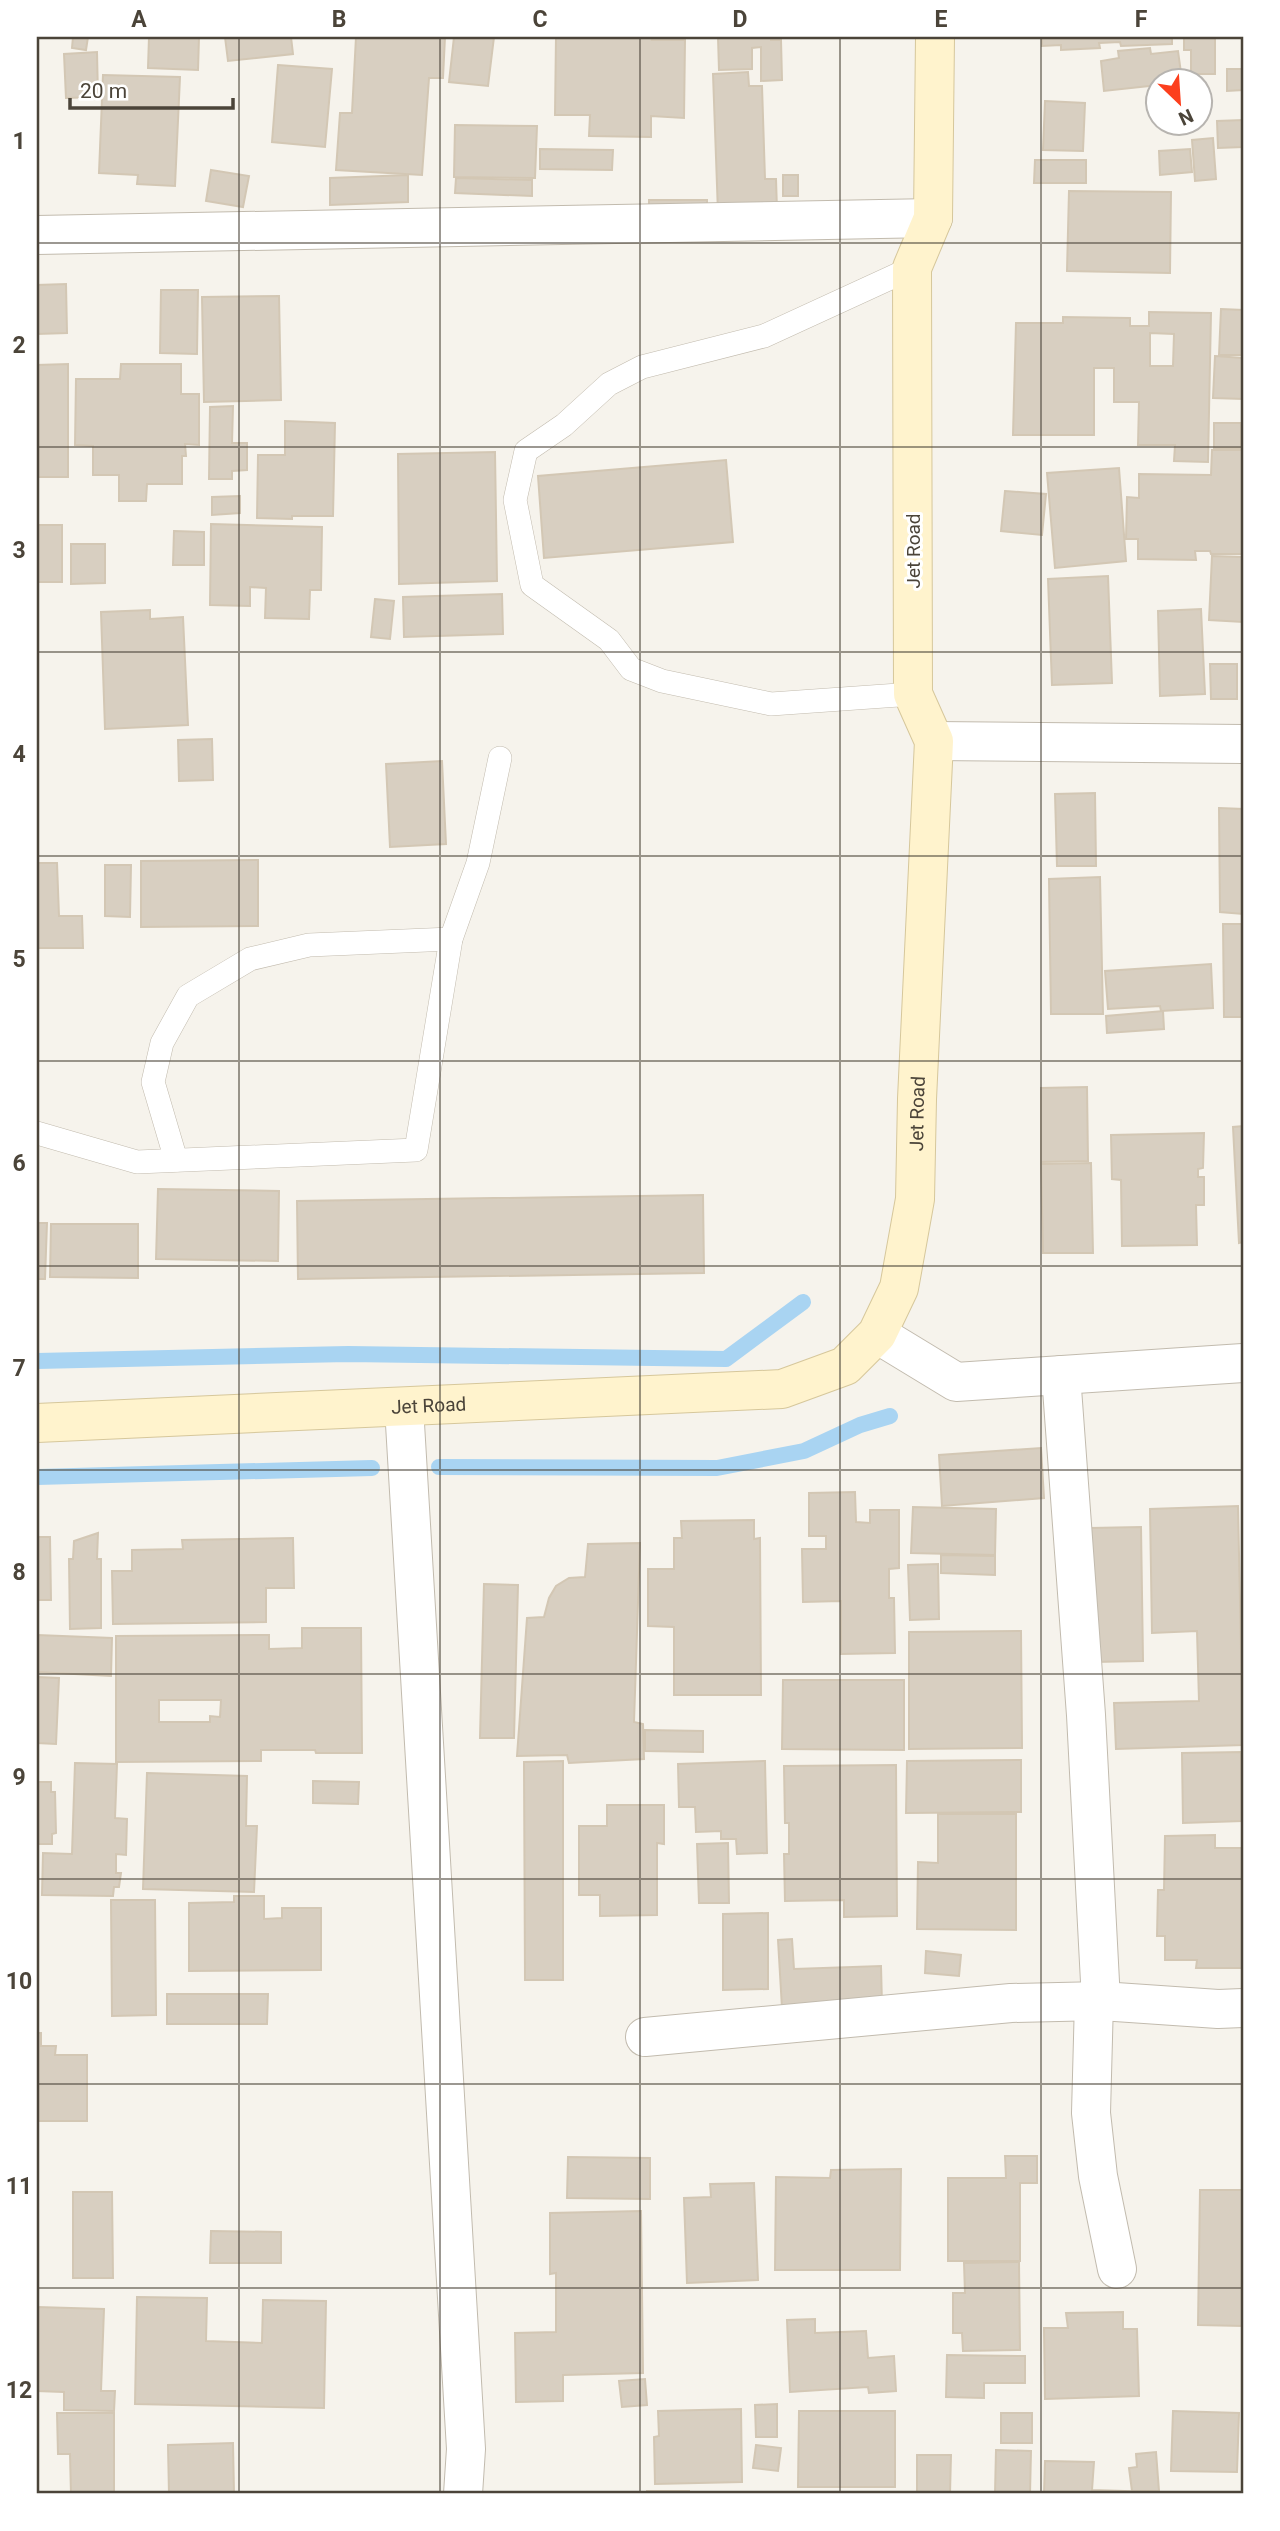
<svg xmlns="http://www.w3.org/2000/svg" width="1280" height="2531" font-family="Roboto,sans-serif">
<rect width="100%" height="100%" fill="#f6f3ec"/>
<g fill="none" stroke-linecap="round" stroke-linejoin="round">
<g stroke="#a9d4f2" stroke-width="16">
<polyline points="37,1361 348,1354 726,1359 803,1302"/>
<polyline points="439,1467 717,1468 804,1451 860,1425 890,1416"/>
<polyline points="37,1477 372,1468"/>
</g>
</g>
<g fill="#d8cfc1" stroke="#d3c7b4" stroke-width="2" fill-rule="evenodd">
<polygon points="73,37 88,37 86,50 72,48"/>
<polygon points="149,37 199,37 198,70 148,68"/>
<polygon points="225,37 291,37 293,54 228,61"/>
<polygon points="356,37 445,37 443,78 429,78 422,175 336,170 340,113 352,113"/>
<polygon points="454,37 494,37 488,86 449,82"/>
<polygon points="556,37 653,37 652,40 685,40 684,118 651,116 651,137 589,136 590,115 555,115"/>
<polygon points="718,37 771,37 771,40 781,40 782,80 761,81 761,47 752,48 752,69 719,70"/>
<polygon points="1042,37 1172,37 1172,44 1121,46 1120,42 1099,43 1100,48 1061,50 1061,45 1042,46"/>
<polygon points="1184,37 1215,37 1215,74 1191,74 1191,50 1184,50"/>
<polygon points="1150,48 1151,54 1178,51 1182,80 1158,80 1158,85 1104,91 1101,61 1119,58 1118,51"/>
<polygon points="97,52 98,97 66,98 64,54"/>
<polygon points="278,65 332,69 325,147 272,142"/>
<polygon points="1227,69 1243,69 1243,90 1227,91"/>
<polygon points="748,72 749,86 762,86 765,179 776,179 777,210 718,213 713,74"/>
<polygon points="103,75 180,77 175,186 137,184 138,175 99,173"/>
<polygon points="1045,101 1085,103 1083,151 1043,150"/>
<polygon points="1243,120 1243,147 1218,148 1217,121"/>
<polygon points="455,125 537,126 535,178 454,177"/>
<polygon points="1213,138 1216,179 1195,181 1192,140"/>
<polygon points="540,149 613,150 612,170 540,169"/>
<polygon points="1190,149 1192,172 1160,175 1159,151"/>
<polygon points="1035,160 1086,160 1086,183 1034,183"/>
<polygon points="211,170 249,176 243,207 206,201"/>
<polygon points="408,175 408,202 330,205 330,178"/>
<rect x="783" y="175" width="15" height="21"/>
<polygon points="456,178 532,180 532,196 455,193"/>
<polygon points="1069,191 1171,192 1170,273 1067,271"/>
<polygon points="649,200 707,200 707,211 649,210"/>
<polygon points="66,284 67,333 37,334 37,285"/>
<polygon points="161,290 198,290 197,354 160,353"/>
<polygon points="279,296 281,400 204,402 202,297"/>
<polygon points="1221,309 1243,310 1243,355 1219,355"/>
<path d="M1149 312 1211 313 1208 462 1174 461 1175 445H1138L1139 402H1114V368H1094V435H1013L1016 323H1063V317L1130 318V326H1149ZM1150 333 1174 334 1173 366H1150Z"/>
<polygon points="1215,356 1243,358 1243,399 1213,398"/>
<polygon points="68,364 68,477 37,477 37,365"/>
<polygon points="121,364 181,364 181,394 199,394 199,445 185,444 186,456 182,456 182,484 147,484 146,501 119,501 119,475 93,475 93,446 75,445 76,379 120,379"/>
<polygon points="233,406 232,443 247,443 247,470 232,471 232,479 209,479 210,407"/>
<polygon points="285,421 335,423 333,516 292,516 292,519 257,518 258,455 285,455"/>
<rect x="1214" y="423" width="27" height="25"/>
<polygon points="1212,450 1243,450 1243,554 1211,554 1210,551 1195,551 1196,560 1138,559 1138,539 1126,539 1127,497 1139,498 1139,474 1211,475"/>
<polygon points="495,452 497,581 399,584 398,454"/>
<polygon points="726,460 733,542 544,558 538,476"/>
<polygon points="1119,468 1126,561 1055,568 1047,473"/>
<polygon points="1005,491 1046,494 1042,535 1001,531"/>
<polygon points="240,496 240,513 212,515 212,497"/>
<polygon points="211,524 322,527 321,590 310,590 309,619 265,618 266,588 250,587 250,606 210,605"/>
<rect x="37" y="525" width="25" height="57"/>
<polygon points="174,531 204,532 204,565 173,565"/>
<polygon points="71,544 105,544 105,583 71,584"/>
<polygon points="1212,556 1243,557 1243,622 1209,620"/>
<polygon points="1108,576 1112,683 1052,685 1048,579"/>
<polygon points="502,594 503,634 404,637 403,597"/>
<polygon points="375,599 394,601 390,639 371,637"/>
<polygon points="1201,609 1205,694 1160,696 1158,611"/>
<polygon points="150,610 150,619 183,617 188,725 105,729 101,612"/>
<polygon points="1210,664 1237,664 1237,699 1211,699"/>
<polygon points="212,739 213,780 179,781 178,740"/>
<polygon points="442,761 446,844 390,847 386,764"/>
<polygon points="1095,793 1096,866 1057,866 1055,794"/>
<polygon points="1219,808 1243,809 1243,914 1220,912"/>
<polygon points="258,860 258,926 141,927 141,861"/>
<polygon points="37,863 57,863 59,916 82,916 83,948 37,948"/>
<polygon points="105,865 131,865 130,917 105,916"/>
<polygon points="1100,877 1103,1014 1051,1014 1049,879"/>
<polygon points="1223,924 1243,924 1243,1017 1224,1017"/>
<polygon points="1211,964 1213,1008 1161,1011 1160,1006 1108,1009 1105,971"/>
<polygon points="1163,1011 1164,1029 1107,1033 1106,1016"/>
<polygon points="1087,1087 1088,1161 1041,1162 1041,1088"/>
<polygon points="1243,1126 1243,1242 1239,1243 1233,1127"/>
<polygon points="1204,1133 1203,1168 1198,1169 1198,1177 1204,1177 1204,1205 1196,1205 1197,1245 1122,1246 1121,1180 1112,1179 1111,1135"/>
<polygon points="1091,1163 1093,1253 1043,1253 1041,1164"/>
<polygon points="158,1189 279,1191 278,1261 156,1259"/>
<polygon points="703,1195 704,1273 298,1279 297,1201"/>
<polygon points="37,1223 47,1223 45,1279 37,1279"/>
<polygon points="51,1224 138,1224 138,1278 50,1277"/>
<polygon points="1041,1448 1044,1498 942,1506 939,1455"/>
<polygon points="855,1492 856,1522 870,1523 870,1510 899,1510 899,1568 889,1569 889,1598 894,1598 895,1653 841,1654 841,1601 803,1602 802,1549 826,1549 826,1536 809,1536 809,1493"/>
<polygon points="1238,1506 1243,1745 1116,1749 1114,1703 1199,1701 1197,1631 1152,1633 1150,1509"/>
<polygon points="913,1507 996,1509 995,1555 911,1553"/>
<polygon points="754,1520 754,1539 760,1538 761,1695 674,1695 674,1627 648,1626 648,1569 674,1569 674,1538 682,1538 681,1521"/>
<polygon points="1141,1527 1143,1661 1094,1662 1091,1528"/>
<polygon points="98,1533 97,1559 101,1559 101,1628 70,1629 69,1559 73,1559 74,1541"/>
<polygon points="37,1537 50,1537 51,1600 37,1600"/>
<polygon points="293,1538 294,1588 266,1588 266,1622 113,1624 112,1571 132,1571 132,1550 183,1549 182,1540"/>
<polygon points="640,1543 634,1722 643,1724 644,1759 569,1763 567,1755 517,1756 527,1618 544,1617 549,1598 556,1586 569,1578 585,1577 588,1544"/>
<polygon points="941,1555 995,1556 995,1575 941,1573"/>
<polygon points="938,1564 939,1619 910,1620 908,1565"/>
<polygon points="484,1584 518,1585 514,1738 480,1738"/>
<path d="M302 1628H361L362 1753H316L315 1750H261V1761L116 1762V1636L269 1635V1649L302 1648ZM159 1700H221L220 1717 210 1716V1722H159Z"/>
<polygon points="1021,1631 1022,1748 909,1749 909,1632"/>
<polygon points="37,1635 112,1638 111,1676 37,1672"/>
<polygon points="37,1677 59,1678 56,1744 37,1743"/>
<polygon points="783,1680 904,1680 904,1750 782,1749"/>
<polygon points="645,1730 703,1731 703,1752 645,1751"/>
<polygon points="1241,1752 1242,1821 1183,1823 1182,1753"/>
<polygon points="1021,1760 1021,1812 906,1813 907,1761"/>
<polygon points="563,1761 563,1980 525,1980 524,1762"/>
<polygon points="765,1761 767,1853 737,1854 736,1839 721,1839 721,1831 696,1832 695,1807 679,1807 678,1764"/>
<polygon points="75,1763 117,1764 115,1818 127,1819 126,1855 116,1854 116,1873 121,1873 119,1887 114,1887 113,1896 42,1895 43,1853 72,1854"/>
<polygon points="896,1765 897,1916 844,1917 844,1900 785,1901 784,1854 789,1854 789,1823 785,1823 784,1766"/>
<polygon points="147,1773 247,1776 246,1826 257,1826 254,1892 143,1889"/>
<polygon points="313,1781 359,1782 358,1804 313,1803"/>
<polygon points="37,1782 51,1782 51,1792 55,1792 56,1833 52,1834 52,1844 37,1844"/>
<polygon points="607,1805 664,1805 664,1844 657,1843 657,1915 600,1916 600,1895 579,1895 579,1826 607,1826"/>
<polygon points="938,1814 1016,1814 1016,1930 917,1929 918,1862 938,1863"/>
<polygon points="1215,1835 1215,1848 1243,1848 1243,1968 1196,1968 1197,1960 1165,1960 1165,1936 1157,1936 1158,1890 1164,1890 1165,1836"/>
<polygon points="728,1843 729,1903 699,1903 697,1844"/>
<polygon points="234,1896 264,1896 264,1919 282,1918 282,1908 321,1908 321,1970 189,1971 189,1903 234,1902"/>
<polygon points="111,1900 155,1900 156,2015 112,2016"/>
<polygon points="768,1913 768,1989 723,1990 723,1914"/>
<polygon points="792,1939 794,1969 881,1966 882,2005 782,2008 778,1940"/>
<polygon points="926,1951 961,1955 959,1976 925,1973"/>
<polygon points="167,1994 268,1994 267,2024 167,2024"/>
<polygon points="37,2033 41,2033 41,2046 56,2046 55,2055 87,2055 87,2121 37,2121"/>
<polygon points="1005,2156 1037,2156 1037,2183 1020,2183 1020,2261 948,2261 948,2178 1006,2178"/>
<polygon points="568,2157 650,2158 650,2199 567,2198"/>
<polygon points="901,2169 900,2270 775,2270 776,2177 830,2178 831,2170"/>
<polygon points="754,2183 758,2280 687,2283 684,2198 711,2197 710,2184"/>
<polygon points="1200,2190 1243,2190 1243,2326 1198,2325"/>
<polygon points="73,2192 112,2192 113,2278 73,2278"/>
<polygon points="641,2211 643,2373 563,2375 563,2401 516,2402 515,2333 556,2332 556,2273 550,2274 550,2213"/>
<polygon points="211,2231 281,2232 281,2263 210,2263"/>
<polygon points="1019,2262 1020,2350 963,2351 962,2333 953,2333 953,2293 965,2293 964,2263"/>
<polygon points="137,2297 207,2298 206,2341 262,2343 263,2300 326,2301 324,2408 135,2404"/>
<polygon points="37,2307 104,2309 101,2391 115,2391 114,2411 64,2410 64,2392 37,2391"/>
<polygon points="1123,2312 1123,2329 1137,2329 1139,2396 1045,2399 1044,2328 1068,2328 1066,2313"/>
<polygon points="815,2319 815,2333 866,2331 868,2358 894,2356 896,2391 869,2393 868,2387 790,2392 787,2320"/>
<polygon points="947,2355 1025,2356 1025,2383 984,2383 984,2398 946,2397"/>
<polygon points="645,2379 647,2405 622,2407 619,2381"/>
<polygon points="777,2404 777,2437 756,2437 755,2405"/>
<polygon points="741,2409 742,2482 655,2484 654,2437 659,2436 658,2411"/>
<polygon points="799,2411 895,2411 895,2487 798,2487"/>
<polygon points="1173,2411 1239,2413 1237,2472 1171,2471"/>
<polygon points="57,2413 114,2413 114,2494 71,2494 70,2454 58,2454"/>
<rect x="1001" y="2413" width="31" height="30"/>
<polygon points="233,2443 234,2494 169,2494 168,2445"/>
<polygon points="756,2445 781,2448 778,2471 753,2468"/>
<polygon points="996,2450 1031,2451 1030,2494 995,2494"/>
<polygon points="1156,2452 1159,2491 1132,2491 1129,2468 1137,2467 1136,2454"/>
<polygon points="917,2455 951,2455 950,2494 917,2494"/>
<polygon points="1045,2461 1094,2462 1092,2490 1156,2492 1156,2494 1044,2494"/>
<rect x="647" y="2491" width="42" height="3"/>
</g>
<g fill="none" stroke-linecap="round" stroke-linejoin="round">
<g stroke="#c2bbae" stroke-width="24">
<g id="lane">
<polyline points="912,268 764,336 642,367 609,384 564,425 526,451 515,500 532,585 609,640 631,669 662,681 771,704 913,694"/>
<polyline points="37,1133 137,1162 416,1150 451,939 478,863 500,758"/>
<polyline points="176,1160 153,1082 162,1043 188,996 250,959 309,945 451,939"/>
</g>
</g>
<g stroke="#c2bbae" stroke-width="40">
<g id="street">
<polyline points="37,235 933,218"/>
<polyline points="934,741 1243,744"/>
<polyline points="877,1334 956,1382 1243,1363"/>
<polyline points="1061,1375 1086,1715 1101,2001"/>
<polyline points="404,1407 466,2449 463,2494"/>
<polyline points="1094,2001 1091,2113 1098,2176 1117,2269"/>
<polyline points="645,2037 1011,2003 1101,2001 1218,2009 1243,2008"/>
</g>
</g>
<g stroke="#d6c79b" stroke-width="40">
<g id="secondary">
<path id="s1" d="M37 1423 782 1389 845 1366 877 1334 899 1288 915 1199 917 1099 934 741 913 694 912 268 933 218 935 37"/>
</g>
</g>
<use href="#lane" stroke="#fff" stroke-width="23"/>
<use href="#street" stroke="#fff" stroke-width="38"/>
<use href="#secondary" stroke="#fff3cd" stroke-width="38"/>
</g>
<path fill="none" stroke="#4b4439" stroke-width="2" stroke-opacity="0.55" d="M239 37V2494M440 37V2494M640 37V2494M840 37V2494M1041 37V2494M37 243H1243M37 447H1243M37 652H1243M37 856H1243M37 1061H1243M37 1266H1243M37 1470H1243M37 1674H1243M37 1879H1243M37 2084H1243M37 2288H1243"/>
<g text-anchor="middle" stroke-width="6" stroke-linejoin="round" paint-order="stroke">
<g font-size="19" fill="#4b4439" stroke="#fff">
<text transform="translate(913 551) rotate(-90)" y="7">Jet Road</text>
<text dy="7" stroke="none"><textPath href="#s1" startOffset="1085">Jet Road</textPath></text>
<text dy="7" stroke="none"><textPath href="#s1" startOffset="392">Jet Road</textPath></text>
</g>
</g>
<rect width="1280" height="2531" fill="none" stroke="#ffffff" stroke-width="77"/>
<g transform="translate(1179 102) rotate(155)"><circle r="33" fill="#ffffff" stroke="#b7b4b0" stroke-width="2"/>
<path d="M0-5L12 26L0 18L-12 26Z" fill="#fc3f1d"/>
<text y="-10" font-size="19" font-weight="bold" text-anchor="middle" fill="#4b4439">N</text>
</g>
<path d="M70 98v10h163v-10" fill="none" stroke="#4b4439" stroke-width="3.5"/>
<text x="80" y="98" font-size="21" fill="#4b4439" stroke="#ffffff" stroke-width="5" paint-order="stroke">20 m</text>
<rect x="38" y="38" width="1204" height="2454" fill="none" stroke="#4b4439" stroke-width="2.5"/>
<g font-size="23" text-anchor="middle" font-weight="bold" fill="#4b4439">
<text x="139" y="27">A</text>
<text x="339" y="27">B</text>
<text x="540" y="27">C</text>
<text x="740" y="27">D</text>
<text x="941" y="27">E</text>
<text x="1141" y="27">F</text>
<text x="19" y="149">1</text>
<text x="19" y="353">2</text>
<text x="19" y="558">3</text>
<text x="19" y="762">4</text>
<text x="19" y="967">5</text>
<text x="19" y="1171">6</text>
<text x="19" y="1376">7</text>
<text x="19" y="1580">8</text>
<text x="19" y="1785">9</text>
<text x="19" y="1989">10</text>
<text x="19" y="2194">11</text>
<text x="19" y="2398">12</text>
</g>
</svg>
